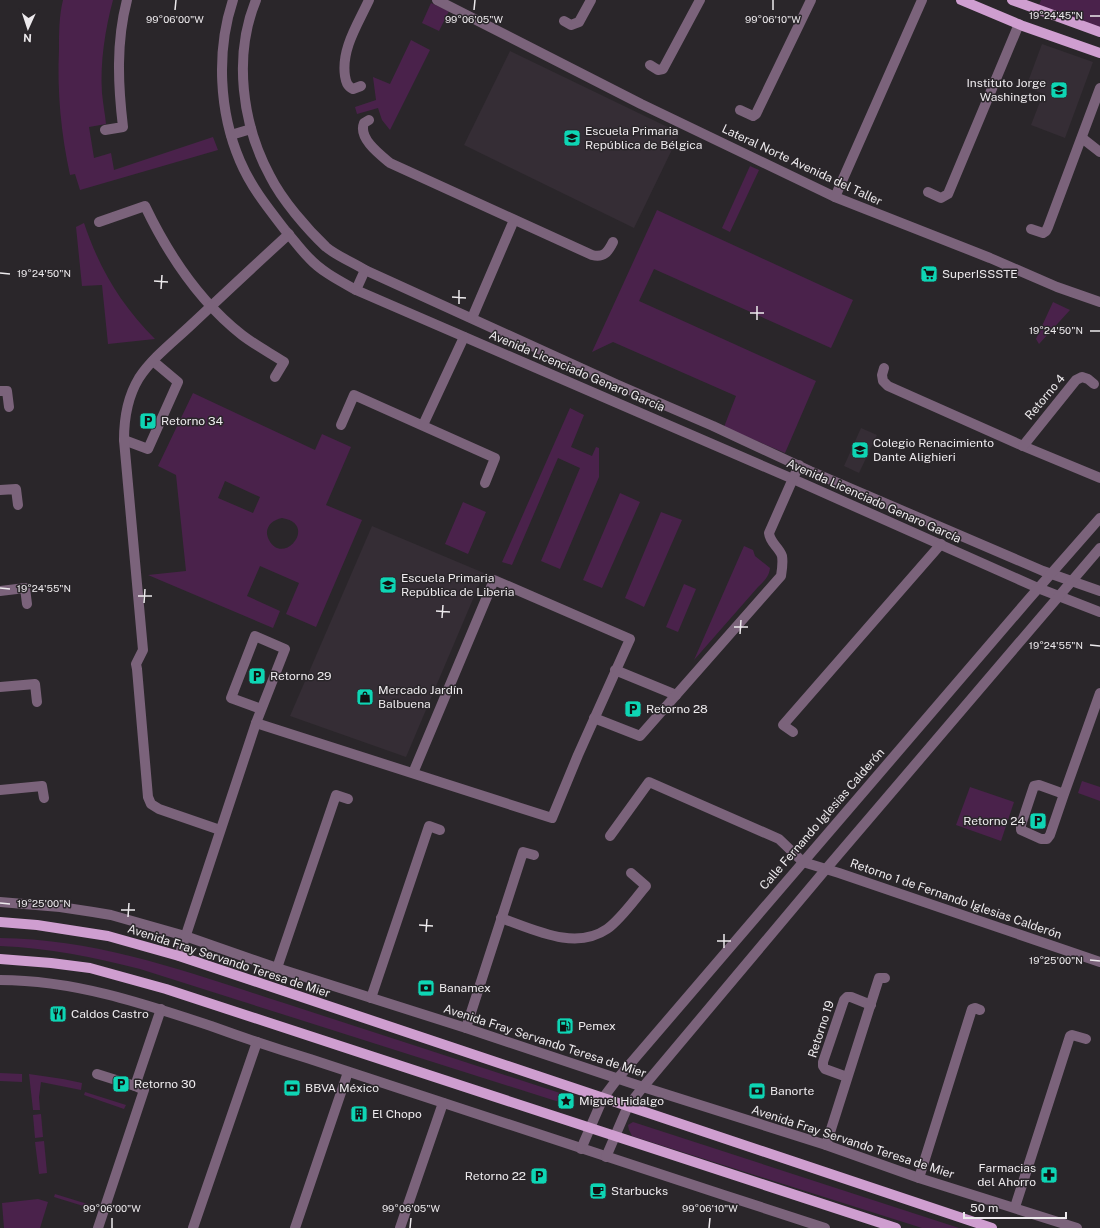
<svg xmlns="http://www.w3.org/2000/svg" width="1100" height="1228" font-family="'Public Sans',sans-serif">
<rect width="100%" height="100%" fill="#2a262a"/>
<g fill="#352d35">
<polygon points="1042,44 1093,62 1065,138 1031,125 1043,94 1026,87"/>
<polygon points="510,51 680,133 634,228 464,145"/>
<polygon points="861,428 877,435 859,473 844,466"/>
<polygon points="372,526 484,573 406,757 290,716"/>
</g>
<g fill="#4a224b" fill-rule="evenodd">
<path d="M63 0H113C105 30 100 62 102 93 103 104 105 114 106 124L89 127 94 158 111 153 114 170 213 137 218 150 80 190 75 174 70 175C61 133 57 92 59 49 59 33 59 16 63 0Z"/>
<polygon points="1041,0 1100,0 1100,30 1039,5"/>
<polygon points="431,3 449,11 439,31 422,23"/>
<polygon points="411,40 430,50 390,130 382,120 378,108 357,114 355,107 376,100 373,77 390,84"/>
<polygon points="750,166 759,170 730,232 722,228"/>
<polygon points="657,210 853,300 831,348 654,269 639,301 816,381 785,453 724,427 736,396 613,342 592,352"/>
<path d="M84 223C99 268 121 305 155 339L108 344 102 285 82 286 76 227Z"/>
<polygon points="1053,302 1070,310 1039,344 1036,339"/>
<path d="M193 393 315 450 322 434 351 447 326 505 362 520 316 627 286 614 299 583 260 566 247 596 280 611 273 628 148 575 186 571 176 475 158 466ZM225 481 260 497 253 513 218 498ZM282 518C319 524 283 567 269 540 263 529 271 520 282 518Z"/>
<polygon points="570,408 584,415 571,447 592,456 596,447 599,448 599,477 560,569 541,561 580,468 558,458 512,565 502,562"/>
<polygon points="620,493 640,502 602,588 583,580"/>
<polygon points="463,502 486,512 468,554 445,544"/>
<polygon points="661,512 682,520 644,607 625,598"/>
<path d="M744 546 753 550 755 556 770 568C769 577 764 581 758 587L694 660Z"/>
<polygon points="684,584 696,589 678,632 666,627"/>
<polygon points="1082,781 1100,787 1100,801 1078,793"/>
<polygon points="970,787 1014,802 1001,841 956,825"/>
<path d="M0 938C99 939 191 973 284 1003 376 1033 468 1063 560 1093L563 1096 560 1101H556L140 969C94 957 48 948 0 946Z"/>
<polygon points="0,1073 22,1074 22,1082 0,1081"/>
<polygon points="29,1074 63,1079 82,1083 81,1090 41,1082 39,1097 40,1110 33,1110"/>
<polygon points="85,1092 126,1105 124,1109 84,1095"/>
<polygon points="41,1114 43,1137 35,1138 33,1115"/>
<polygon points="633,1122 959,1228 922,1228 632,1136 629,1130 628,1125"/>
<polygon points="44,1141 47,1173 39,1174 35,1142"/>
<polygon points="55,1194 94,1206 93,1209 54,1197"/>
<polygon points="38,1199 48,1202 40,1228 4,1228 2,1203"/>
</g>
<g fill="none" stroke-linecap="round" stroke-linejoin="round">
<g stroke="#7b637b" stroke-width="10">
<path d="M233 0C216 51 219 112 240 161 251 187 268 208 285 230 293 239 300 249 309 258 322 272 340 281 356 290L793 479 1038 588 1100 612"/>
<path d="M256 0C233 56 242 124 270 176 282 200 307 229 326 247 337 256 354 263 365 270L618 385 713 426 810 471 1043 571 1100 591"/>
<polyline points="437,0 641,104 835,197 990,258 1057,287 1100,302"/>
<polyline points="564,21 571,25 579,22 591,0"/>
<polyline points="650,65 658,70 663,69 700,0"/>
<path d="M361 86 353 89C347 86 346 82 345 76 341 49 358 24 369 0"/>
<polyline points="740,110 753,116 756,114 811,0"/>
<path d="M369 120 364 123C358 138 379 154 390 163L592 255C604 258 608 252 613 242"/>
<path d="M105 130 123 127C118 85 116 42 127 0"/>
<polyline points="231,135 251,129"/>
<polyline points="1082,138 1100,152"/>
<polyline points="928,192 941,198 948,194 1019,24"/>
<polyline points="835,197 922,0"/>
<path d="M99 222 145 206C168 254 200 302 242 335 255 345 270 353 284 362L275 377"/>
<polyline points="1031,229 1043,233 1046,231 1048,227 1100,88"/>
<polyline points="356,290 365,270"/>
<polyline points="472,318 514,220"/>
<polyline points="884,368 882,375 883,381 888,386 1023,446 1100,478"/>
<polyline points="0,391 7,391 9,407"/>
<polyline points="341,425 354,395 495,458 485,483"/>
<polyline points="423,425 464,337"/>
<polyline points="124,440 148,449 178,382 153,361"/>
<polyline points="1023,446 1076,380 1082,377 1088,379 1094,384"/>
<polyline points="0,490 16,489 18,505"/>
<polyline points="0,591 25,588 27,604"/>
<polyline points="615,670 676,695"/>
<polyline points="0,687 35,684 37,702"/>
<path d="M594 718 640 736 781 576C782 570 783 562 782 556 779 547 770 543 769 533L799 465"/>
<polyline points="256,723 552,818 578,755 630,639 494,580 413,773"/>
<polyline points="793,732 783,725 941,544"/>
<polyline points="0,790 42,786 44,798"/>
<polyline points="1064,794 1039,785 1034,786 1021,825 1021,830 1041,839 1047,839 1050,835 1064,794 1100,693"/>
<path d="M220 830 159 809 151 804 148 797 137 669 136 664 143 650 124 440C124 419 128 396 139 378 152 358 173 342 190 326 223 295 256 264 289 234"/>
<polyline points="610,836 649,782 779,839 803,862 839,873 1100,962"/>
<polyline points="0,902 60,907 93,912 111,915 185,936 277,968 466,1028 643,1087 826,1145 919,1178 1077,1228"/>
<path d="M501 918C533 929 575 951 607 929 621 919 634 900 646 886L631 873"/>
<polyline points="179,956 256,723 285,649 255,636 231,698 261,709"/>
<polyline points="277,968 336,795 348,799"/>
<path d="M0 980C73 980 142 1003 211 1026 244 1038 277 1049 310 1059 481 1115 653 1172 825 1228"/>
<polyline points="371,998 429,826 440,830"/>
<polyline points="466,1028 523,852 534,855"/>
<polyline points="97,1074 135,1086"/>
<polyline points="847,1077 825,1069 823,1066 823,1062 844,1000 847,997 851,997 871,1005"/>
<polyline points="826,1145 879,978 885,978"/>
<polyline points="581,1149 603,1098 618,1078 1028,600 1100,518"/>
<polyline points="606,1157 628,1106 643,1087 826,869 1100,548"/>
<polyline points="919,1178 972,1009 975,1008 980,1010"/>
<polyline points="1015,1207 1070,1036 1072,1035 1086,1039"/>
<polyline points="98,1228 144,1090 135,1086 161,1009"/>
<polyline points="193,1228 257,1042"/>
<polyline points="295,1228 348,1072"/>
<polyline points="400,1228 443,1103"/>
</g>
<g stroke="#cf9ed0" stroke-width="10">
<polyline points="961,0 1023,26 1100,53"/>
<polyline points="1012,0 1100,32"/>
<polyline points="0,922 37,925 108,936 179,956 992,1228"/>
<polyline points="0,959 51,963 90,968 166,989 896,1228"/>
</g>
</g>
<path fill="none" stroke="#edeaed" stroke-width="1.5" d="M175 10 176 0M474 10 475 0M773 10V0M1090 16H1100M0 273 10 274M154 281 168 282M161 289 162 275M452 297 466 298M459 304V290M750 313H764M757 320V306M1090 331H1100M0 588 10 589M138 596H152M144 603 145 589M436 611 450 612M442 618 443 605M734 627H748M740 634 741 620M1090 645 1100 646M0 903 10 904M121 910H135M128 917 129 903M419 925 433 926M426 932 427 919M717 941H731M724 948V934M1090 960 1100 961M112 1228V1218M410 1228 411 1218M709 1228 710 1218"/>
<defs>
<g id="school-square" transform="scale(0.9)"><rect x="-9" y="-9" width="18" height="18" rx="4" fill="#0ed5b4" stroke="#2a262a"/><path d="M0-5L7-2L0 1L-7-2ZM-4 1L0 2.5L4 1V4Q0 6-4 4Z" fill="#111"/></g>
<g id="supermarket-square" transform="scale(0.9)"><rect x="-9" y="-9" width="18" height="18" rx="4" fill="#0ed5b4" stroke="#2a262a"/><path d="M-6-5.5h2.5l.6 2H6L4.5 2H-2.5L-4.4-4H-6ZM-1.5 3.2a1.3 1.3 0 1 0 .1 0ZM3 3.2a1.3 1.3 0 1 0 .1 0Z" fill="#111"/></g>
<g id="parking-square" transform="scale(0.9)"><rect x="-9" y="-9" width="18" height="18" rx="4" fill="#0ed5b4" stroke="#2a262a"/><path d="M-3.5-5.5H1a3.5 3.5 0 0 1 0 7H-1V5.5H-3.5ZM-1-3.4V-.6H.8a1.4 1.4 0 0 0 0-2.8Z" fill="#111"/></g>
<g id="shop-square" transform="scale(0.9)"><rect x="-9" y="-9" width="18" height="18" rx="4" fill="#0ed5b4" stroke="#2a262a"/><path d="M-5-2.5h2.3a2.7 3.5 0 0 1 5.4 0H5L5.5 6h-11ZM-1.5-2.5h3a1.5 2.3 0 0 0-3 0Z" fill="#111"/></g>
<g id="bank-square" transform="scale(0.9)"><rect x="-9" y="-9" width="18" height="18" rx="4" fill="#0ed5b4" stroke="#2a262a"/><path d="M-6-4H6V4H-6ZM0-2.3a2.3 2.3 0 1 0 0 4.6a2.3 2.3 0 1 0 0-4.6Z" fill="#111"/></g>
<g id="restaurant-square" transform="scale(0.9)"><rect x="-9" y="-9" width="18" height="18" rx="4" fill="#0ed5b4" stroke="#2a262a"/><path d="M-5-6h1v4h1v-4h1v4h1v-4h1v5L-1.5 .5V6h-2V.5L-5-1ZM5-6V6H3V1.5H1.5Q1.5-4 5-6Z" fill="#111"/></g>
<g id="fuel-square" transform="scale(0.9)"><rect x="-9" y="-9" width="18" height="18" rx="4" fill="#0ed5b4" stroke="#2a262a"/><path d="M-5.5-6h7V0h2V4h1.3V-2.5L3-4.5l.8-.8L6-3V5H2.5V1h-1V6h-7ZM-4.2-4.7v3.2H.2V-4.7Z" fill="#111"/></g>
<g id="sight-square" transform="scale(0.9)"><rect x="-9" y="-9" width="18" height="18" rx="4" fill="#0ed5b4" stroke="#2a262a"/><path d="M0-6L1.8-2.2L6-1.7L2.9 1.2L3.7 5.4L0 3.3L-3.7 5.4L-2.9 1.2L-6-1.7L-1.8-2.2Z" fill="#111"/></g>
<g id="building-square" transform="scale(0.9)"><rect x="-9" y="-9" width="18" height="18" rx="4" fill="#0ed5b4" stroke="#2a262a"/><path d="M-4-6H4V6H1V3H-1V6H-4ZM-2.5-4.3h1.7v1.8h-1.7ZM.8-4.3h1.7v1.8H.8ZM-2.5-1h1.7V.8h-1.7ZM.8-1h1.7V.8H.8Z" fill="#111"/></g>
<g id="pharmacy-square" transform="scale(0.9)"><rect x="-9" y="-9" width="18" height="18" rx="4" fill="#0ed5b4" stroke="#2a262a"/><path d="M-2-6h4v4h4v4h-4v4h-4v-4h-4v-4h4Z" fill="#111"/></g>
<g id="cafe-square" transform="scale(0.9)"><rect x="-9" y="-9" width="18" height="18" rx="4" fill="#0ed5b4" stroke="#2a262a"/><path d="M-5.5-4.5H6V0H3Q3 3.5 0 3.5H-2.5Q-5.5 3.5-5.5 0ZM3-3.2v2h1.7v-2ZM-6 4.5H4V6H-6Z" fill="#111"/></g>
</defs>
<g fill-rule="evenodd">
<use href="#school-square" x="1059" y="90"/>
<use href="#school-square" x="572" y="138"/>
<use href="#supermarket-square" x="929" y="274"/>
<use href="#parking-square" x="148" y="421"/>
<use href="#school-square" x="860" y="450"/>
<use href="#school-square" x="388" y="585"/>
<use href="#parking-square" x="257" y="676"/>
<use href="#shop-square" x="365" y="697"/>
<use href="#parking-square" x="633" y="709"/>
<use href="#parking-square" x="1038" y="821"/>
<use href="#bank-square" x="426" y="988"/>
<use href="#restaurant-square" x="58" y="1014"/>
<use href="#fuel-square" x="565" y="1026"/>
<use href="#parking-square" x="121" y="1084"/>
<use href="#bank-square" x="292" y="1088"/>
<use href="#bank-square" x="757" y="1091"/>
<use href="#sight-square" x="566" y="1101"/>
<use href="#building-square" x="359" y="1114"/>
<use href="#pharmacy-square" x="1049" y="1175"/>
<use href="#parking-square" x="539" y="1176"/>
<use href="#cafe-square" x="598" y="1191"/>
</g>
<g text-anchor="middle" stroke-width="3" stroke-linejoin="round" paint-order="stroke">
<g font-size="12" fill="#edeaed" stroke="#2a262a" text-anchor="start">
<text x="1046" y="87" text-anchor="end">Instituto Jorge<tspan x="1046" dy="14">Washington</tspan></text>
<text x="585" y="135">Escuela Primaria<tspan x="585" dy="14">República de Bélgica</tspan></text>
<text x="942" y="278">SuperISSSTE</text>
<text x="161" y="425">Retorno 34</text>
<text x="873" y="447">Colegio Renacimiento<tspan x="873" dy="14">Dante Alighieri</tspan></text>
<text x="401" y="582">Escuela Primaria<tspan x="401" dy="14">República de Liberia</tspan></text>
<text x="270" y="680">Retorno 29</text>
<text x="378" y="694">Mercado Jardín<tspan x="378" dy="14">Balbuena</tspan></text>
<text x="646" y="713">Retorno 28</text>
<text x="1025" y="825" text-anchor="end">Retorno 24</text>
<text x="439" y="992">Banamex</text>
<text x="71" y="1018">Caldos Castro</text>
<text x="578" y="1030">Pemex</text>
<text x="134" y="1088">Retorno 30</text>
<text x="305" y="1092">BBVA México</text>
<text x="770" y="1095">Banorte</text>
<text x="579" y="1105">Miguel Hidalgo</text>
<text x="372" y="1118">El Chopo</text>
<text x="1036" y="1172" text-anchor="end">Farmacias<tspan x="1036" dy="14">del Ahorro</tspan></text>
<text x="526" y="1180" text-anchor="end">Retorno 22</text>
<text x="611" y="1195">Starbucks</text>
</g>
<g font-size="12" fill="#edeaed" stroke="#2a262a">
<text transform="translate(802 165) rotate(25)" y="4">Lateral Norte Avenida del Taller</text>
<text transform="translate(577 371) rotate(23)" y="4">Avenida Licenciado Genaro García</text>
<text transform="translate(1045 397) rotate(-50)" y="4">Retorno 4</text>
<text transform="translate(874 501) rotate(24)" y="4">Avenida Licenciado Genaro García</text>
<text transform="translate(822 819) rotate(-49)" y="4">Calle Fernando Iglesias Calderón</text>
<text transform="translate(956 899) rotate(19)" y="4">Retorno 1 de Fernando Iglesias Calderón</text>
<text transform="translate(229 961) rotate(18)" y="4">Avenida Fray Servando Teresa de Mier</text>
<text transform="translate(821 1029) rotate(-72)" y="4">Retorno 19</text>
<text transform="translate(545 1041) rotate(18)" y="4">Avenida Fray Servando Teresa de Mier</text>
<text transform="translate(853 1142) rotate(18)" y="4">Avenida Fray Servando Teresa de Mier</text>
</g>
</g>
<g font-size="10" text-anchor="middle" fill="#edeaed" stroke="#2a262a" stroke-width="3" stroke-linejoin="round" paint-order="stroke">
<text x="1056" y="19">19°24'45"N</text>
<text x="175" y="23">99°06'00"W</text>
<text x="474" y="23">99°06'05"W</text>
<text x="773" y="23">99°06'10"W</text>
<text x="44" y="277">19°24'50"N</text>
<text x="1056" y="334">19°24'50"N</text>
<text x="44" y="592">19°24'55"N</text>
<text x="1056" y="649">19°24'55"N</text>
<text x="44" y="907">19°25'00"N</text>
<text x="1056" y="964">19°25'00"N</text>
<text x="112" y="1212">99°06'00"W</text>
<text x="411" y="1212">99°06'05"W</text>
<text x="710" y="1212">99°06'10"W</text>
</g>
<g transform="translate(28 28) rotate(183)" stroke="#2a262a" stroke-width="3" paint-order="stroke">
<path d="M0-3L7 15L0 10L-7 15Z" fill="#edeaed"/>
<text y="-6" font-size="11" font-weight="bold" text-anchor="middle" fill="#edeaed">N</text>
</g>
<path d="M964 1212v6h102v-6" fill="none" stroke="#edeaed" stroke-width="2"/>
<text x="970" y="1212" font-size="12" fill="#edeaed" stroke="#2a262a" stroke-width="3" paint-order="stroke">50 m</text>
</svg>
